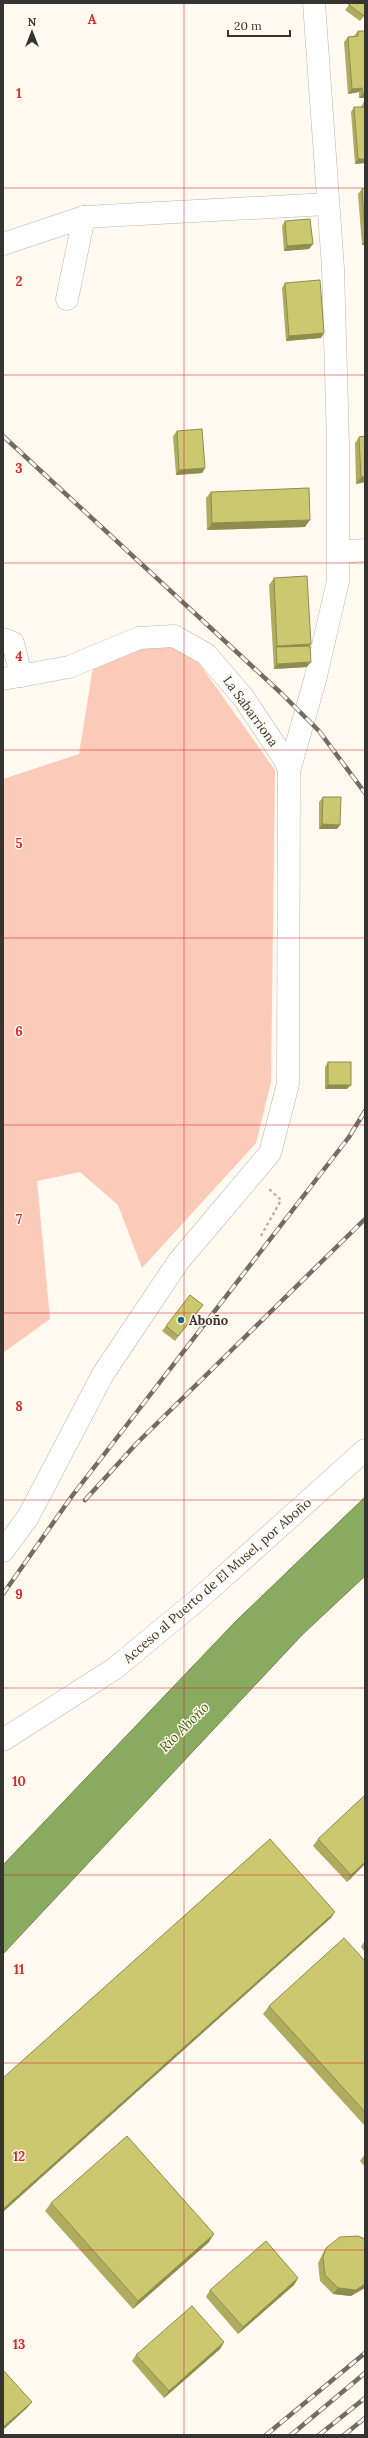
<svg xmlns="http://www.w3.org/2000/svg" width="368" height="2438" font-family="Lora,serif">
<rect width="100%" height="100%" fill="#fff9ef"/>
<polygon fill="#fccab8" points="176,646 198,662 275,770 271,1082 256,1143 142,1268 118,1205 80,1172 37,1181 50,1319 3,1353 3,779 79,754 93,667 141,647"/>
<polygon fill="#89ab60" stroke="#708752" points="365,1497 365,1576 302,1635 3,1954 3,1865 236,1621"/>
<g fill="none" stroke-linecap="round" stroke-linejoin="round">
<g stroke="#bbb6ac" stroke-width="23">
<g id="minor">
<polyline points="3,244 84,217 328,204"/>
<polyline points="67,299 84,217"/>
<polyline points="338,552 365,550"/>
<polyline points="3,639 13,643 21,676"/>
<polyline points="3,679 69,667 139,638 174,636 206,654 243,697 285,760 289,771"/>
<polyline points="3,1551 28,1517 103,1374 178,1262 270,1153 288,1084 289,771 315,680 338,581 338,443 333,268 314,3"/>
<polyline points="3,1740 114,1669 200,1598 365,1450"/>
</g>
</g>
<polyline stroke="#b8b4ac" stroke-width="2.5" stroke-dasharray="3 3" stroke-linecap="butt" points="261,1236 281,1200 268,1188"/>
<use href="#minor" stroke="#fff" stroke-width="22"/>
<g stroke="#706d67" stroke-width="4.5">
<g id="rail">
<polyline points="3,436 281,693 319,731 365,793"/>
<polyline points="85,1500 137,1443 365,1219"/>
<polyline points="3,1594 72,1496 349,1137 365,1111"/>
<polyline points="266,2435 365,2353"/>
<polyline points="291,2435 365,2373"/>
<polyline points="319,2435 365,2398"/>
<polyline points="344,2435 365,2418"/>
</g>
</g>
<use href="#rail" stroke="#fff9ef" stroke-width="3" stroke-dasharray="9" stroke-linecap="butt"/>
</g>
<g fill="#afac60">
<polygon points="346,3 365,3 365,15 360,21 345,10 349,5"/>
<polygon points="358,31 365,98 359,98 359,92 348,94 344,42 348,37 354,36"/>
<polygon points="364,102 365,102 365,163 355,164 351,112 354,107 361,107"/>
<polygon points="365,188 365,245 362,245 358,194 362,189"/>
<polygon points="285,221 309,249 284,251 282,226"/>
<polygon points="285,283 321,338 286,341 282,288"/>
<polygon points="177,431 205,468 202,473 176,475 173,436"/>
<polygon points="365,436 365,482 356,484 355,443 359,437"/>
<polygon points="211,492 305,527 207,530 206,498"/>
<polygon points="274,578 310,646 307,667 274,669 269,585"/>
<polygon points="323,797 340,825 337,829 319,829 319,802"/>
<polygon points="328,1062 347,1089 325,1089 325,1067"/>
<polygon points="203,1305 175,1341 162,1331 166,1326"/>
<polygon points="318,1839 365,1864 347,1882 313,1846"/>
<polygon points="365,1940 365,1952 361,1947"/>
<polygon points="365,1961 365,2126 263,2014 269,2006"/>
<polygon points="365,2154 365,2167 360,2161"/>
<polygon points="51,2203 209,2242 133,2309 45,2211"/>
<polygon points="326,2248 351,2296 333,2294 320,2281 318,2263 322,2255"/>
<polygon points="298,2278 294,2285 238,2334 206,2297 210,2290"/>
<polygon points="224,2342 220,2349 164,2398 132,2361 136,2355"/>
</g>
<g fill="#8e8c4e">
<polygon points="362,88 359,92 348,94 352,89"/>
<polygon points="365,93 365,98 359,98 363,94"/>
<polygon points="358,159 365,159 365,163 355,164"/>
<polygon points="365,241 365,245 362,245"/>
<polygon points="313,244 309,249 284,251 287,246"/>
<polygon points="324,333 321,338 286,341 289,336"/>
<polygon points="205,468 202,473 176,475 179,470"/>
<polygon points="361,477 365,477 365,482 356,484"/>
<polygon points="310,520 305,527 207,530 212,523"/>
<polygon points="311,644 306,650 276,647 277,646"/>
<polygon points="311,662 307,667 274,669 277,664"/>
<polygon points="322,824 340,825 337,829 319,829"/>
<polygon points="328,1085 351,1085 347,1089 325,1089"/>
<polygon points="365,1862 365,1864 347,1882 351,1875"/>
<polygon points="335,1912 331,1918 3,2212 3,2209"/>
<polygon points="214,2234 209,2242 133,2309 138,2301"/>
<polygon points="298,2278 294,2285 238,2334 243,2327"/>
<polygon points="365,2284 365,2288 351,2296 333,2294 338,2288"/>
<polygon points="224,2342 220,2349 164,2398 169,2391"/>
<polygon points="32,2402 27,2408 3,2430 3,2427"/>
</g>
<g fill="#cbc870" stroke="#8e8c4e">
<polygon points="350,3 365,3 365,14 364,16 349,5"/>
<polygon points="358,31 365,31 365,93 363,94 362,88 352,89 348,37 358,36"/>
<polygon points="364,102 365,102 365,159 358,159 354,107 365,107"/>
<polygon points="365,188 365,234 362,189"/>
<polygon points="310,219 313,244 287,246 285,221"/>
<polygon points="320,280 324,333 289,336 285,283"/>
<polygon points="202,429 205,468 179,470 177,431"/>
<polygon points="365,436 365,477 361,477 359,437"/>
<polygon points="309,488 310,520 212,523 211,492"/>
<polygon points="307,576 311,644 277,646 274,578"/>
<polygon points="310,646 311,662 277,664 276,647"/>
<polygon points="323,797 341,797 340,825 322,824"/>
<rect x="328" y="1062" width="23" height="23"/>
<polygon points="190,1295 203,1305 178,1336 166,1326"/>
<polygon points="365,1795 365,1862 351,1875 318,1839"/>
<polygon points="270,1839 335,1912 3,2209 3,2078"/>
<polygon points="344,1938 365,1961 365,2112 269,2006"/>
<polygon points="127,2136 214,2234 138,2301 51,2203"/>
<polygon points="358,2236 365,2239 365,2284 356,2290 338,2288 325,2275 323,2257 326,2248 340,2237"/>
<polygon points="266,2241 298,2278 243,2327 210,2290"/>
<polygon points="192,2306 224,2342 169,2391 136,2355"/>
<polygon points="3,2370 32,2402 3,2427"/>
</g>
<path fill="none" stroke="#d62828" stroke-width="1" stroke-opacity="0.55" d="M184 3V2435M3 188H365M3 375H365M3 563H365M3 750H365M3 938H365M3 1125H365M3 1313H365M3 1500H365M3 1688H365M3 1875H365M3 2063H365M3 2250H365"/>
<circle fill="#226d6d" stroke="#fff9ef" stroke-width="1.5" cx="181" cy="1320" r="4"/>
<g text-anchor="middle" stroke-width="3" stroke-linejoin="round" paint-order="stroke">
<g font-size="13" fill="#363430" stroke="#fff9ef">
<text transform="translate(251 711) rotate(54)" y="5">La Sabarriona</text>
<text transform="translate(217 1580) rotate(-41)" y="5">Acceso al Puerto de El Musel, por Aboño</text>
</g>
<g font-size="13" font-weight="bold" fill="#363430" stroke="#fff9ef" text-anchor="start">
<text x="189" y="1325">Aboño</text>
</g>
<g font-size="14" font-style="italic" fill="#3f5e09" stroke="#fff9ef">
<text transform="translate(184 1727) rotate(-45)" y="5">Rio Aboño</text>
</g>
</g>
<g font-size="13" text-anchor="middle" font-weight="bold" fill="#d62828" stroke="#fff9ef" stroke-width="3" stroke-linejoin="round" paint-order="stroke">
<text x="92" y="24">A</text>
<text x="19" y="98">1</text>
<text x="19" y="286">2</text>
<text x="19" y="473">3</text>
<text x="19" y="661">4</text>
<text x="19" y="848">5</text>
<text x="19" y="1036">6</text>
<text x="19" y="1224">7</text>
<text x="19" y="1411">8</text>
<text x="19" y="1599">9</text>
<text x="19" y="1786">10</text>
<text x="19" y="1974">11</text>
<text x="19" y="2161">12</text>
<text x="19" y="2349">13</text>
</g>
<rect width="368" height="2438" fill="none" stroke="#363430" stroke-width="8"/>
<g transform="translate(32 32)" stroke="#fff9ef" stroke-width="3" paint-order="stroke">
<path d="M0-3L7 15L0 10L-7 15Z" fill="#363430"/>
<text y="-6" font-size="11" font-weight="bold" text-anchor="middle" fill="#363430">N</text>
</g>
<path d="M228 30v6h62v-6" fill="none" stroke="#363430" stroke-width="2"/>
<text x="234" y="30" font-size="12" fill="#363430" stroke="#fff9ef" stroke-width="3" paint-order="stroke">20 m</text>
</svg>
